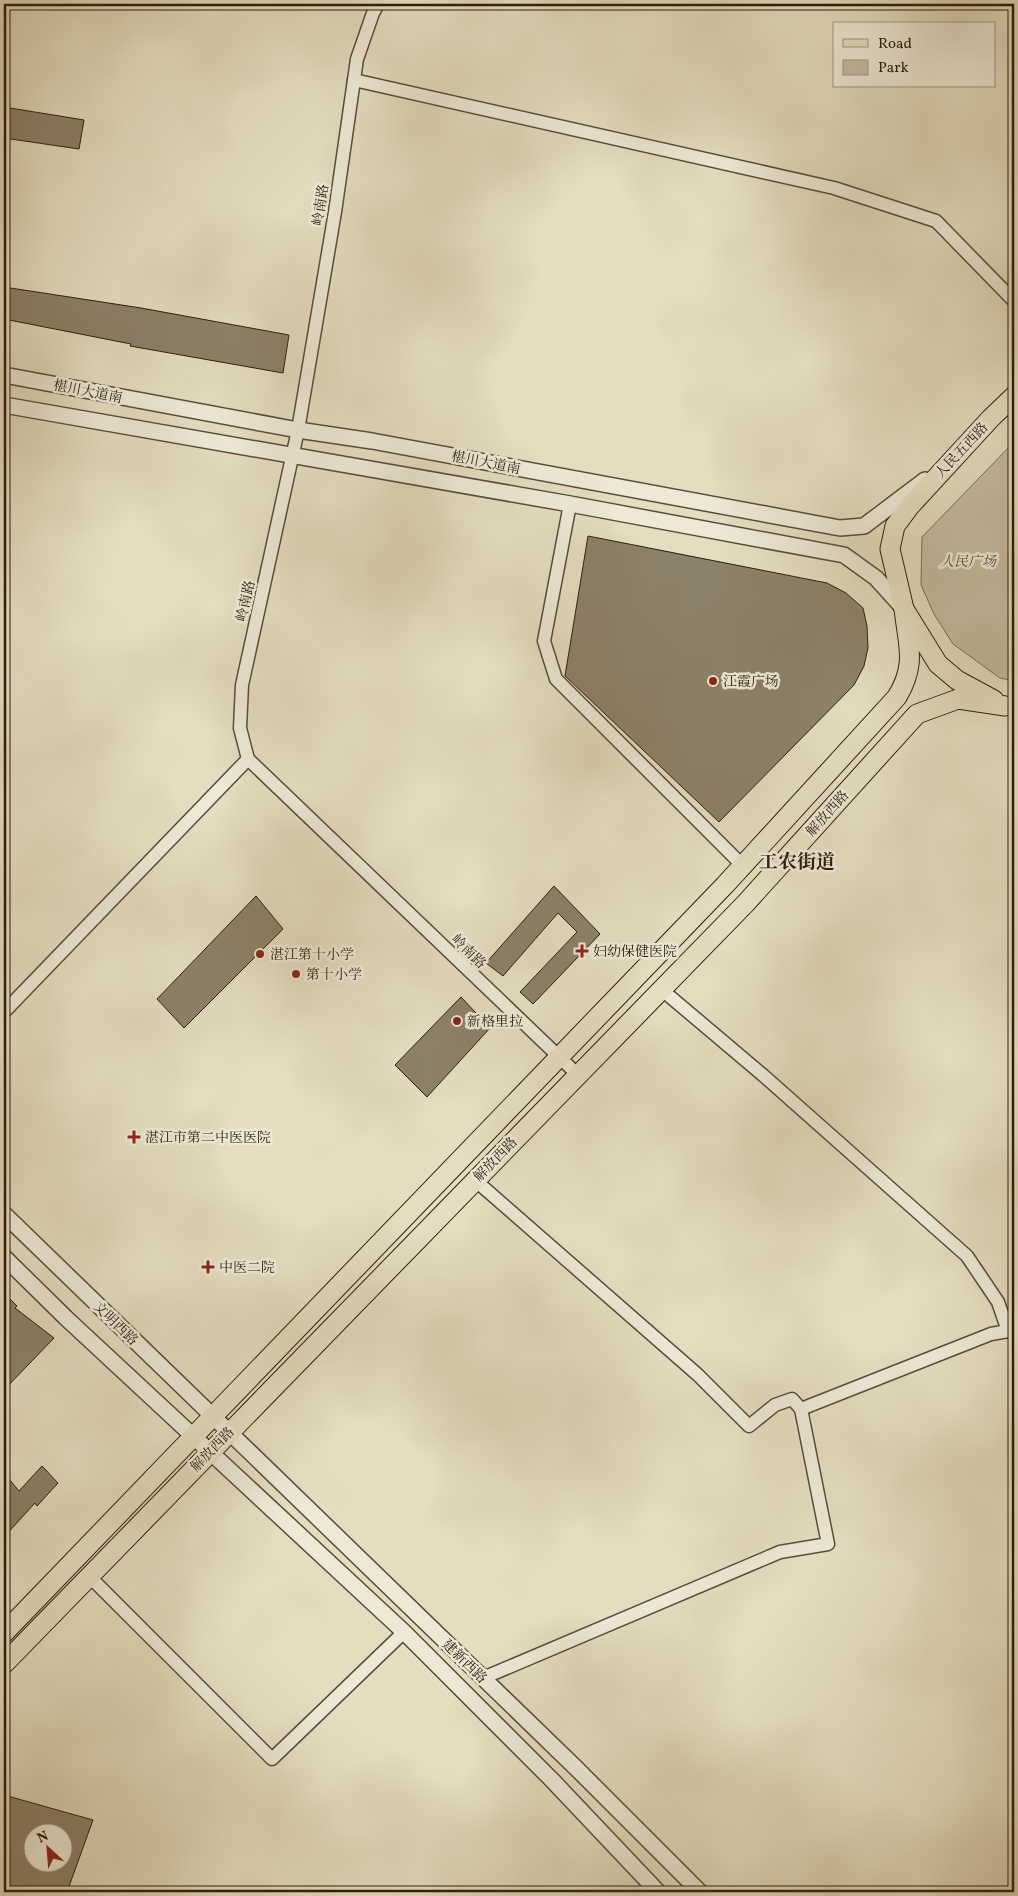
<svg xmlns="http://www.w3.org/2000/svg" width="1018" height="1896" font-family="Vollkorn,'Noto Serif SC',serif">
<rect width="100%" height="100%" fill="#e4ddc0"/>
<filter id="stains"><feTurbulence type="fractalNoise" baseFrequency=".004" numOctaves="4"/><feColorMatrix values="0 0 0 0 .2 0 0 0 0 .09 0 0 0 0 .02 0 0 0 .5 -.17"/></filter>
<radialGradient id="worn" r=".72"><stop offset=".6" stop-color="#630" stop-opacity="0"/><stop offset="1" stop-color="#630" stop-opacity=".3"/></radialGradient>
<polygon fill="#c5bca2" stroke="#786c58" points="1014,442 1014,681 1000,678 953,644 934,614 921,585 922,537"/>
<g fill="#8c816a" stroke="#2c1d0d" fill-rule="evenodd">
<polygon points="4,107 84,120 79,149 4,138"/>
<polygon points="4,287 141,308 289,335 283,373 130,346 131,344 4,319"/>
<polygon points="588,536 827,583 846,593 863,608 867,626 868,648 864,666 854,685 719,822 565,676"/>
<polygon points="554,886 600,934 533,1004 520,992 577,932 558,913 503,976 486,963"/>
<polygon points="256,896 283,929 184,1028 157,999"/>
<polygon points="461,997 490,1028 427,1097 395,1065"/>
<polygon points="4,1293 17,1306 15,1308 54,1338 4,1390"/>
<polygon points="42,1466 58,1483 37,1506 35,1503 4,1537 4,1473 19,1491"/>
<path d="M4 1795 93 1820 67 1892H4ZM32 1834H62V1864H32Z"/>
</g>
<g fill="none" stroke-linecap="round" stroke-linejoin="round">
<g stroke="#5a4d3a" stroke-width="15">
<g id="minor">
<polyline points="378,4 373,13 357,59 335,212 298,430 242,685 240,728 248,759 578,1075"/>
<polyline points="354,80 834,188 936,221 1014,301"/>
<polyline points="570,504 544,641 556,679 743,866"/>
<polyline points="661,989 764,1076 967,1256 998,1302 1008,1331"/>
<polyline points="4,1012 248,759"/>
<polyline points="475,1180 698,1375 749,1426 775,1405 792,1399 801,1409"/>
<polyline points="94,1581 272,1759 404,1632"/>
<polyline points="483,1678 780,1552 828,1544 801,1409 991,1334 1014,1330"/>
</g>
</g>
<g stroke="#5a4d3a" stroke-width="18">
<g id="tertiary">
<polyline points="4,375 298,430 372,441 840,528 864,526 925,480"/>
<polyline points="4,405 570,504 844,555 876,578 904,609"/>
<polyline points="4,1214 576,1768 700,1892"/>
<polyline points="4,1257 66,1318 404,1632 552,1780 658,1892"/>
</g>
</g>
<g stroke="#2c1d0d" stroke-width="21">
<g id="primary">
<polyline points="994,700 957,680 938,664 904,609 890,549 895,526 910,506 991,418 1014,396"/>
<path d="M4 1633 725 885 897 697C917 664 908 646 904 609"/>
<polyline points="4,1664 745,904 917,714 958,699 1005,706"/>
</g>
</g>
<use href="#minor" stroke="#ede9d6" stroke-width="12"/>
<use href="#tertiary" stroke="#ede9d6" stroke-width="15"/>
<use href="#primary" stroke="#e4ddc0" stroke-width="19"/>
</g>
<g fill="#8f2418" stroke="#ede9d6" stroke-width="2">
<circle cx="713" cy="681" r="5"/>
<path d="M579.5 943.5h5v5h5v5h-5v5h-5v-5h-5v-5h5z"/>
<circle cx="260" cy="954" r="5"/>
<circle cx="296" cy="974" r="5"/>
<circle cx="457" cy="1021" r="5"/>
<path d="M131.5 1129.5h5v5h5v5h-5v5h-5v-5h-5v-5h5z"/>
<path d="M205.5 1259.5h5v5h5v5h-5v5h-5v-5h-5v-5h5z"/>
</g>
<g text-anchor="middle" stroke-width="5" stroke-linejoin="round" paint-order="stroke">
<g font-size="14" fill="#2c1d0d" stroke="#ede9d6">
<text transform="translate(320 205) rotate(-81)" y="5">岭南路</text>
<text transform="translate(88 391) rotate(11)" y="5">椹川大道南</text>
<text transform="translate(961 450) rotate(-47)" y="5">人民五西路</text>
<text transform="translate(486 462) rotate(11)" y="5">椹川大道南</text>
<text transform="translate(245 601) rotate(-77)" y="5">岭南路</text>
<text transform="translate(827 813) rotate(-48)" y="5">解放西路</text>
<text transform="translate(469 951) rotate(44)" y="5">岭南路</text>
<text transform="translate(495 1159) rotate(-46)" y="5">解放西路</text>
<text transform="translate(116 1323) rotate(44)" y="5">文明西路</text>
<text transform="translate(212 1449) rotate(-46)" y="5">解放西路</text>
<text transform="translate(465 1661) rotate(44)" y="5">建新西路</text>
</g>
<g font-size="14" font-style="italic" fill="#5a4d3a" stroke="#ede9d6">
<text x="968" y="566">人民广场</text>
</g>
<g font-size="14" fill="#2c1d0d" stroke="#ede9d6" text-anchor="start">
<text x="723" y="686">江霞广场</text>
<text x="593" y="956">妇幼保健医院</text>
<text x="270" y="959">湛江第十小学</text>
<text x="306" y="979">第十小学</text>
<text x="467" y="1026">新格里拉</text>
<text x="145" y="1142">湛江市第二中医医院</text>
<text x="219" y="1272">中医二院</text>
</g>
<g font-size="19" font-weight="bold" fill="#2c1d0d" stroke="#ede9d6">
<text x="797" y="868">工农街道</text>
</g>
</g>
<rect width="1018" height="1896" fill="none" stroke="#e4ddc0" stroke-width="20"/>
<rect x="5" y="5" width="1008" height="1886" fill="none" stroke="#2c1d0d" stroke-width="2.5"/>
<rect x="10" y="10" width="998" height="1876" fill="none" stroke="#2c1d0d"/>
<rect x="833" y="22" width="162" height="65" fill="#ede9d6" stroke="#a09786"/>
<rect x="843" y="39" width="25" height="8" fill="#e4ddc0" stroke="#a09786"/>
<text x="878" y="48" font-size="15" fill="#2c1d0d">Road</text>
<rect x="843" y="60" width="25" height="15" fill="#c5bca2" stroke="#a09786"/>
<text x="878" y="72" font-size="15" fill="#2c1d0d">Park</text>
<g transform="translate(48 1848) rotate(334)"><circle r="24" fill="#ede9d6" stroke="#a09786"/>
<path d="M0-4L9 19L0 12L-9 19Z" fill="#8f2418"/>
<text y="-8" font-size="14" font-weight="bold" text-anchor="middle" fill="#2c1d0d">N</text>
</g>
<rect width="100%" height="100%" filter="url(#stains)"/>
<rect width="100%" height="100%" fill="url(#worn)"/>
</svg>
